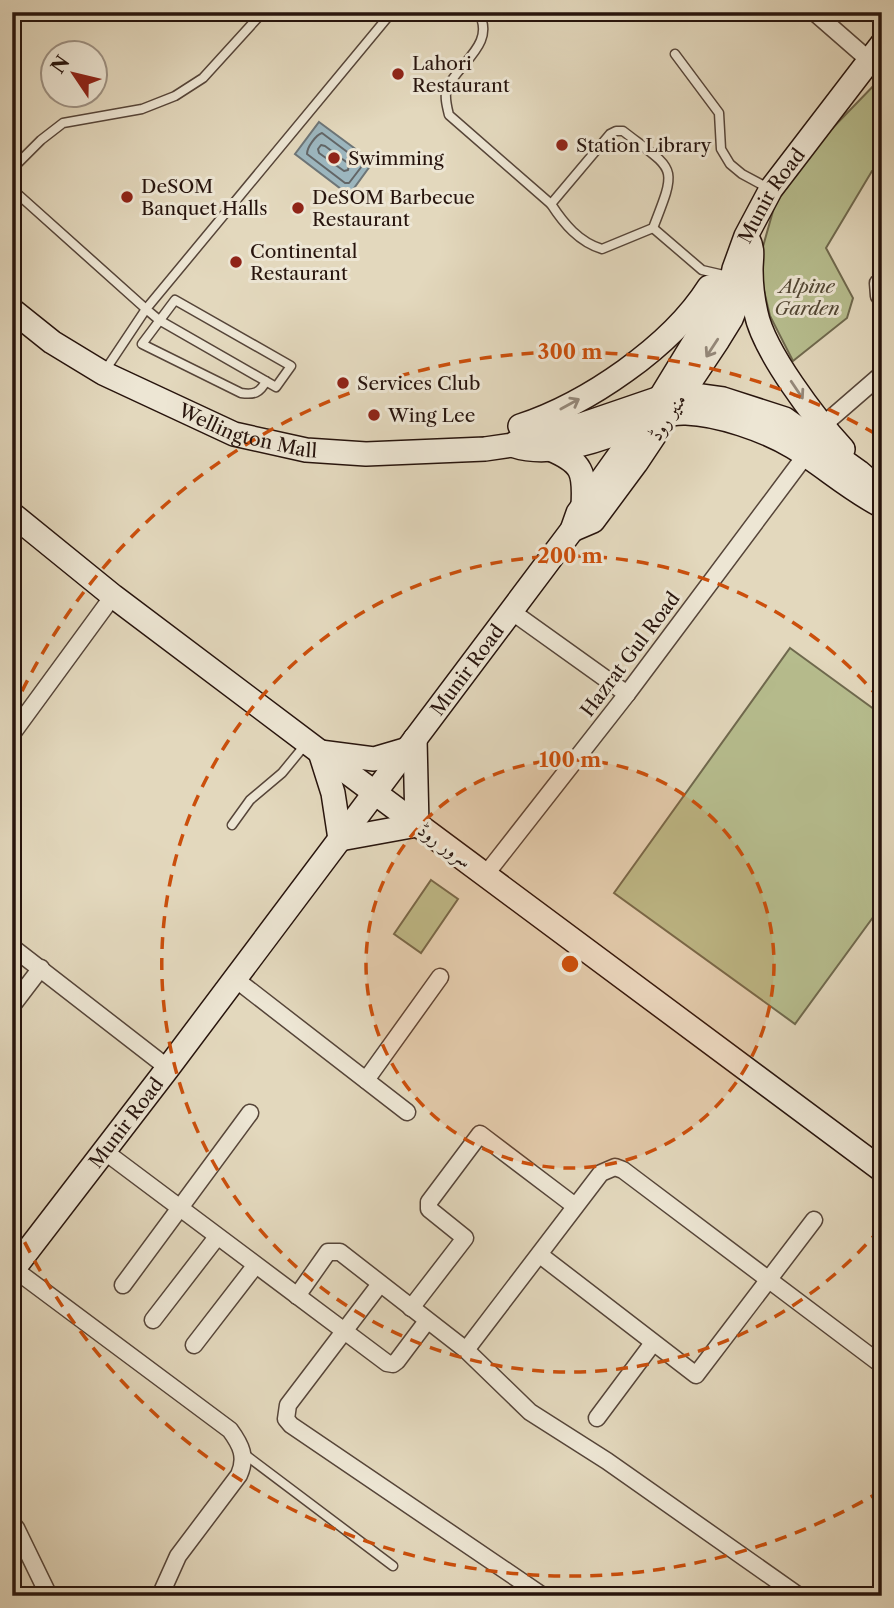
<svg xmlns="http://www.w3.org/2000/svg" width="894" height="1608" font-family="'Libre Caslon Text',Amiri,serif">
<rect width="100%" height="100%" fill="#e3d8bd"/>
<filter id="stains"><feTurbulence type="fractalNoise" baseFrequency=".00286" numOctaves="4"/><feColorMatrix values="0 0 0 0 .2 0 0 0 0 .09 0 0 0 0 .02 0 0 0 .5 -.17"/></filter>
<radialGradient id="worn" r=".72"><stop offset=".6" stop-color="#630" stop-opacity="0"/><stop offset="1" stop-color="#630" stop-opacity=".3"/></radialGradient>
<g fill="#b7be8f" stroke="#6f694e" stroke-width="2">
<polygon points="882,77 882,172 872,171 826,248 853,298 847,318 793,361 770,316 762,282 762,250 775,204 819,142"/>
<polygon points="790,648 882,715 882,905 795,1024 614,893"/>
<polygon points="431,880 458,899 421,953 394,934"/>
</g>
<polygon fill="#9cb6be" stroke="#6d7577" stroke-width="2" points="319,122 373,162 349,195 295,154"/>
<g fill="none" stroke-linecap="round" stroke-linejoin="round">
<g stroke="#626566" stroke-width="2">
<path d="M322 133 362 163V166L349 183H345L307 154C307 147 316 135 322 133Z"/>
<polygon points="321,145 325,146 349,164 348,170 344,171 319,153 318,149"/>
</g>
<g stroke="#564539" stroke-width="11">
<g id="lane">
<path d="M478 12C497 43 459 63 447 88 444 96 447 107 449 115L551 204"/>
<polyline points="675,54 719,113 721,149 730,164 742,174 768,188"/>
<path d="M616 131H623C676 172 678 164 653 228L602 249C579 242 564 224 551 204L610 134Z"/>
<polyline points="12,169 41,140 63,123 142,109 175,96 203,78 263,12"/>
<polyline points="12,189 146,309 104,372"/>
<polyline points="653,228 702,270 728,276"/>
<path d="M266 381C260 393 254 395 241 393L142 344 175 300 291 366 276 387 159 320 146 309 392 12"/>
<polyline points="232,825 250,800 282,773 305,745"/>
<polyline points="243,1453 393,1566"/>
</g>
</g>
<g stroke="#564539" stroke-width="19">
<g id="street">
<polyline points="814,12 869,60"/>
<polyline points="878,283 879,296 882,299"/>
<polyline points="822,426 882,374"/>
<polyline points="511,611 627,694"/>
<polyline points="12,734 113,596"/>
<polyline points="486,874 627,694 805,456"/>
<polyline points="12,947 168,1068"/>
<polyline points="234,978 407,1112"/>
<polyline points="12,1006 41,968"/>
<polyline points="366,1080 440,977"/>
<polyline points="104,1151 387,1363 393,1364 397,1361 427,1321"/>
<polyline points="540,1255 696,1375 814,1220"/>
<path d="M14 1269 230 1430C241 1445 247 1457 239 1475L178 1556 160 1596"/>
<polyline points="380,1284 288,1405 286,1419 291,1425 543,1596"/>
<polyline points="123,1285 250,1113"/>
<polyline points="297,1296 328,1252 340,1252 466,1350 530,1412 607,1461 799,1596"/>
<polyline points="411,1308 465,1238 429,1209 429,1202 480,1134 575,1206"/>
<polyline points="153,1320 217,1237"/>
<polyline points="194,1345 255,1266"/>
<polyline points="466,1350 601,1173 615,1167 623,1170 882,1365"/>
<polyline points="597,1418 653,1343"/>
<polyline points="16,1528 49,1596"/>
</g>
</g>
<g stroke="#27140d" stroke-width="26">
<g id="secondary">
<path d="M748 239C754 250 751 258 751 270 751 284 753 300 756 313 764 352 816 420 843 449"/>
<path id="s1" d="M12 310 52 342 103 373 234 434 306 450 366 454 485 449 512 445 522 439 584 424 660 398 694 395 723 399 785 419 859 472 882 492"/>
<path d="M520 426C587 404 671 347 709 287L731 283"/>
<path d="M515 446C546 456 589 444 619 432 641 424 662 412 686 413 718 414 765 430 793 447 823 465 850 490 882 506"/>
<path d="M550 449C583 463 585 472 583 506"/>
<polyline points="12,514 113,596 320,752 882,1170"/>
<polyline points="572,530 593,521 636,463 718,340 731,319 738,301 730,289"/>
<polyline points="408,749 374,759 320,752 333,793 340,839 417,825 415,739"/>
<path id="s2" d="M12 1271 168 1068 572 530 578 513 660 398 718 303 730 289 734 269 746 236 771 189 882 44"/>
</g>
</g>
<use href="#lane" stroke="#ede6d4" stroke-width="8"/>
<use href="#street" stroke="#ede6d4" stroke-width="16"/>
<use href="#secondary" stroke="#ede6d4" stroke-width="23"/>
</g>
<defs><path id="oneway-shaft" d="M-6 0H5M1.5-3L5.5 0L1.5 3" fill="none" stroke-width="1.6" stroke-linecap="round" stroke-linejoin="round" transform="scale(1.75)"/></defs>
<g stroke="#94887a">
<use href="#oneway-shaft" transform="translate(712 348) rotate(123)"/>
<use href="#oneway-shaft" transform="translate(797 390) rotate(56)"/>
<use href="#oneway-shaft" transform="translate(570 404) rotate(-29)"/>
</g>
<circle cx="570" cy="964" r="204" fill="#cb4f0c" fill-opacity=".12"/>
<g fill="none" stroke="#cb4f0c" stroke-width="3.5" stroke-dasharray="12 9">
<circle cx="570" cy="964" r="204"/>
<path d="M880 1229A408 408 0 1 1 880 699"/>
<path d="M881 1491A612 612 0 0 1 13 1218M13 710A612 612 0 0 1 881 437"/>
</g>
<g fill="#8f2418" stroke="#ede6d4" stroke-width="2.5">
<circle cx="398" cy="74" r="7"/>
<circle cx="562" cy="145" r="7"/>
<circle cx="334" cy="158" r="7"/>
<circle cx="127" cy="197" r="7"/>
<circle cx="298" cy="208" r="7"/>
<circle cx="236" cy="262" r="7"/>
<circle cx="343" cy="383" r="7"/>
<circle cx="374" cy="415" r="7"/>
</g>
<g text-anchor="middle" stroke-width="6" stroke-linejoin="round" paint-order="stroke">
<g font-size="19" fill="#27140d" stroke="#ede6d4" text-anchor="start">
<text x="412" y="70">Lahori<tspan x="412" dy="22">Restaurant</tspan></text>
<text x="576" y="152">Station Library</text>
<text x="348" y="165">Swimming</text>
<text x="141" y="193">DeSOM<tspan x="141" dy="22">Banquet Halls</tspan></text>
<text x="312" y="204">DeSOM Barbecue<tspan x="312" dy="22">Restaurant</tspan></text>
<text x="250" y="258">Continental<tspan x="250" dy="22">Restaurant</tspan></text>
<text x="357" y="390">Services Club</text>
<text x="388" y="422">Wing Lee</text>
</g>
<g font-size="19" fill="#27140d" stroke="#ede6d4">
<text dy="7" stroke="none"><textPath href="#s2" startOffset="1321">Munir Road</textPath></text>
<text transform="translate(667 417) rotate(-57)" y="7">منیر روڈ</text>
<text dy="7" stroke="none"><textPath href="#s1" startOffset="268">Wellington Mall</textPath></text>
<text transform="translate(630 654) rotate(-53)" y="7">Hazrat Gul Road</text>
<text dy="7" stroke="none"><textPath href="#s2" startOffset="754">Munir Road</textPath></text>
<text transform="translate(445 845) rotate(36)" y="7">سرور روڈ</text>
<text dy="7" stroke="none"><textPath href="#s2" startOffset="187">Munir Road</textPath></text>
</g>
<g font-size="19" font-style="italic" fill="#524734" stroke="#ede6d4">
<text x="807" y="293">Alpine<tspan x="807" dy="22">Garden</tspan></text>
</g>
</g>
<circle cx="570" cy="964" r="10" fill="#cb4f0c" stroke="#ede6d4" stroke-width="3.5"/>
<g font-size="21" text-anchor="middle" font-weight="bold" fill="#cb4f0c" stroke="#ede6d4" stroke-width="6" stroke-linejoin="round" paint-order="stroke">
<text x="570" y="359">300 m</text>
<text x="570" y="563">200 m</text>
<text x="570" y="767">100 m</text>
</g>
<rect width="894" height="1608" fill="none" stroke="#e3d8bd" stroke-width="42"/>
<rect x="14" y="14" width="866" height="1580" fill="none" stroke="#27140d" stroke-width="3.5"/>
<rect x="21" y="21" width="852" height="1566" fill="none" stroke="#27140d" stroke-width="2"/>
<g transform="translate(74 74) rotate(305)"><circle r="33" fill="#ede6d4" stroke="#9e9284" stroke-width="2"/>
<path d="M0-5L12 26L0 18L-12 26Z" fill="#8f2418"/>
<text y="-10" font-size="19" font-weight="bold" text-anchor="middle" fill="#27140d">N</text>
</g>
<rect width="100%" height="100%" filter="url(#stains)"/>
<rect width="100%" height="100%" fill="url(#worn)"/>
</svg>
